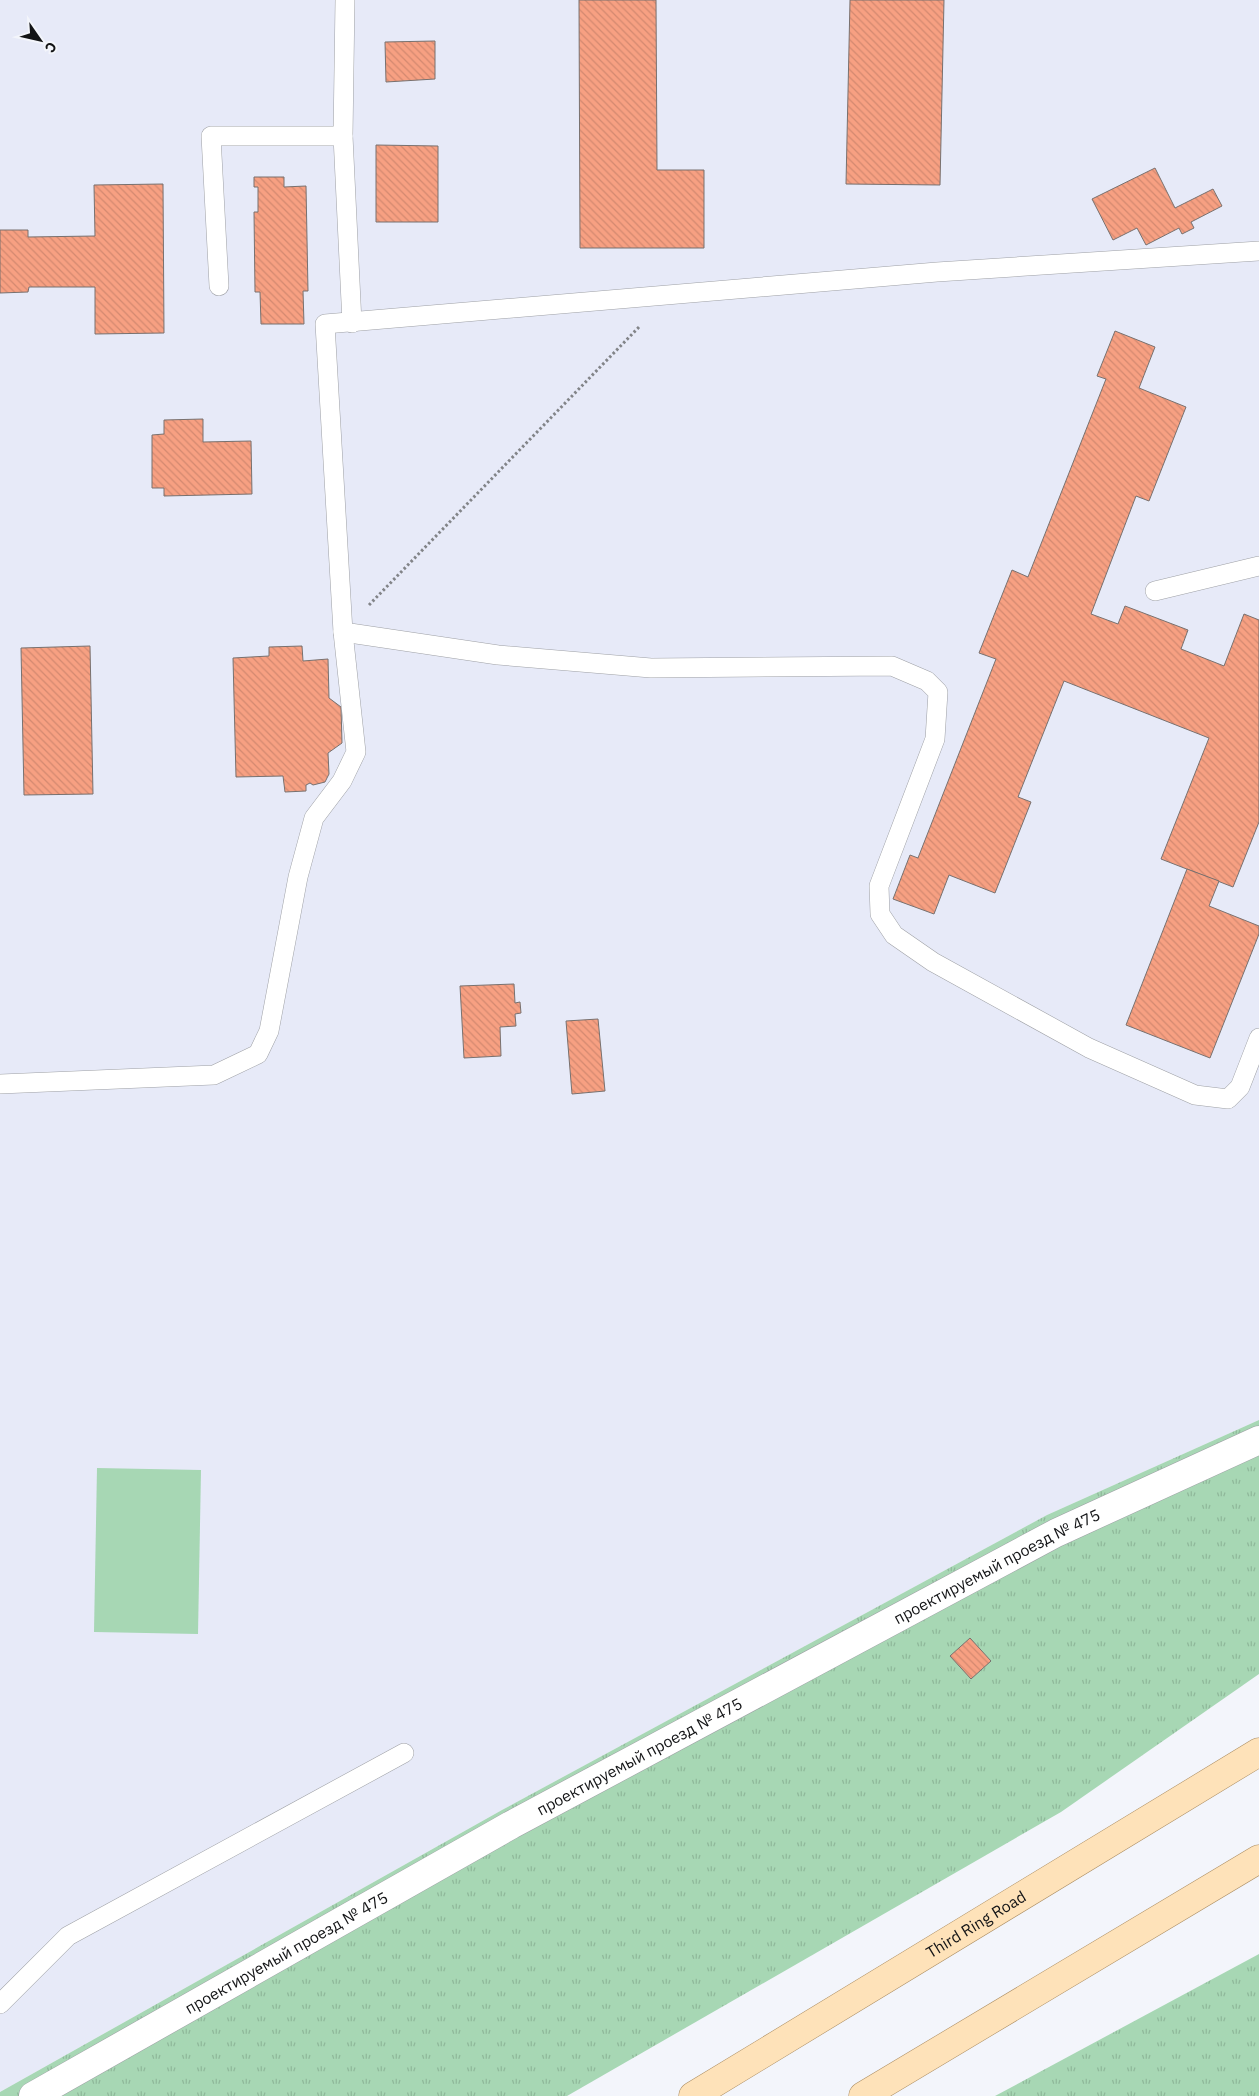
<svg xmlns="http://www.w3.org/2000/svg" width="1259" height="2096" font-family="'IBM Plex Sans',sans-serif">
<defs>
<pattern id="grass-tufts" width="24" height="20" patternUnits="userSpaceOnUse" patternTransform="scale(1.25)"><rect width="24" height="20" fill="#a7d7b4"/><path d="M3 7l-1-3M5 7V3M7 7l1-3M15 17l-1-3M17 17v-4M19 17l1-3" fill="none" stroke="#8fb89a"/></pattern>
<pattern id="building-back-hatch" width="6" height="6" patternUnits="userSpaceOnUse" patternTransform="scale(1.25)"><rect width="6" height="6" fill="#f7a082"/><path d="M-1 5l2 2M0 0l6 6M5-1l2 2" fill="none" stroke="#d38970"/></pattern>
</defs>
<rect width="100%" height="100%" fill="#f3f5fb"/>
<polygon fill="#e7eaf8" points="0,0 1259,0 1259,1420 1047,1515 502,1810 0,2092"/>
<g fill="url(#grass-tufts)">
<polygon points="1259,1420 1259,1674 1061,1812 567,2096 0,2096 0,2092 502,1810 1047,1515"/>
<polygon points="1259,1954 1259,2096 995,2096"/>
</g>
<polygon fill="#a7d7b4" points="97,1468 201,1470 198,1634 94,1632"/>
<g fill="url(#building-back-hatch)" stroke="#78716f">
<polygon points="579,0 656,0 657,170 704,170 704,248 580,248"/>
<polygon points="850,0 944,0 940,185 846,184"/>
<polygon points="435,41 435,79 386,82 385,42"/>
<polygon points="376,145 438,146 438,222 376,222"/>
<polygon points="1155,168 1175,208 1213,189 1222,206 1191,222 1194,228 1182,234 1179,228 1146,245 1137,228 1113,240 1092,199"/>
<polygon points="254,177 284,177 284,187 306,186 308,291 303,291 304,324 261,324 260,292 255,292 254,212 258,212 258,187 254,187"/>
<polygon points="163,184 164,333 95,334 95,287 29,287 28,292 0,293 0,230 28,230 28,237 95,236 94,185"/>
<polygon points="1115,331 1155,347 1139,388 1186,407 1149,501 1136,496 1091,614 1118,624 1125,606 1188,630 1181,649 1224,666 1244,614 1259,620 1259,822 1233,887 1161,859 1209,738 1064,681 1018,797 1031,802 995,893 949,875 934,914 893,899 910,855 918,858 996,659 979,653 1012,570 1028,577 1106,379 1097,376"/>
<polygon points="203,419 203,442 251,441 252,494 164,496 164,488 152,488 152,435 164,434 164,420"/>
<polygon points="90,646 93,794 24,795 21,648"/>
<polygon points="302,646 303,661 328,659 329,698 341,707 342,743 328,753 329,774 325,782 313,785 310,783 306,785 306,791 285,792 283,776 236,777 233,658 269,656 269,647"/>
<polygon points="1187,869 1219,881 1209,906 1259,926 1259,934 1210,1058 1126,1025"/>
<polygon points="514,984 515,1003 520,1002 521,1013 515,1014 516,1026 500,1027 501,1056 464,1058 460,986"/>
<polygon points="598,1019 605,1091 572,1094 566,1021"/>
<polygon points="970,1638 991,1661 971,1679 950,1656"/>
</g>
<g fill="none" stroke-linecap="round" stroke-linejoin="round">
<g stroke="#9ea0a5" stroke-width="20">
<g id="service">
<polyline points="345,0 343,136 352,323"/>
<polyline points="219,286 211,136 343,136"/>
<polyline points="1155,591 1259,566"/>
<polyline points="343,632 498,655 651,668 892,666 927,681 938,692 935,739 879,886 880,914 894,935 933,962 1089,1048 1195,1095 1228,1099 1240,1087 1259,1038"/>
<polyline points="0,1084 214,1075 258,1054 269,1031 298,877 314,818 342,781 356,752 343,632 325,324 937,272 1259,251"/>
<polyline points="0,2004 68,1936 404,1753"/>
</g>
</g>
<g stroke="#9ea0a5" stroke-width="29">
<g id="minor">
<path id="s1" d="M33 2096 511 1825 1056 1533 1259 1440"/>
</g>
</g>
<g stroke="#ab8d62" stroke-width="29">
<g id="primary">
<path id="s2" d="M693 2096 1259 1752"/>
<polyline points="863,2096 1259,1859"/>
</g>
</g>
<polyline stroke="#828488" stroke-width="3" stroke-dasharray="2.5 2.5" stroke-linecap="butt" points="369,605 640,326"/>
<use href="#service" stroke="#fff" stroke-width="19"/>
<use href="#minor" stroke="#fff" stroke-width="28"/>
<use href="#primary" stroke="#fee2b9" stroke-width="28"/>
</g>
<g text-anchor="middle" stroke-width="4" stroke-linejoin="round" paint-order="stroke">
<g font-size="16" fill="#131416" stroke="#f3f5fb">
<text dy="6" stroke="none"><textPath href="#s1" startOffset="1100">проектируемый проезд № 475</textPath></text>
<text dy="6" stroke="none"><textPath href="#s1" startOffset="695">проектируемый проезд № 475</textPath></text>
<text dy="6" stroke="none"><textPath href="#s2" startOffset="331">Third Ring Road</textPath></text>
<text dy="6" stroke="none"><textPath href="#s1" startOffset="291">проектируемый проезд № 475</textPath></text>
</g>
</g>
<g transform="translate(40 40) rotate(124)" stroke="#f3f5fb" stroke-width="4" paint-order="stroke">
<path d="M0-4L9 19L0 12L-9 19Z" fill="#131416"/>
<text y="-8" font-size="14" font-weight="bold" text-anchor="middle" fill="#131416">С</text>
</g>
</svg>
